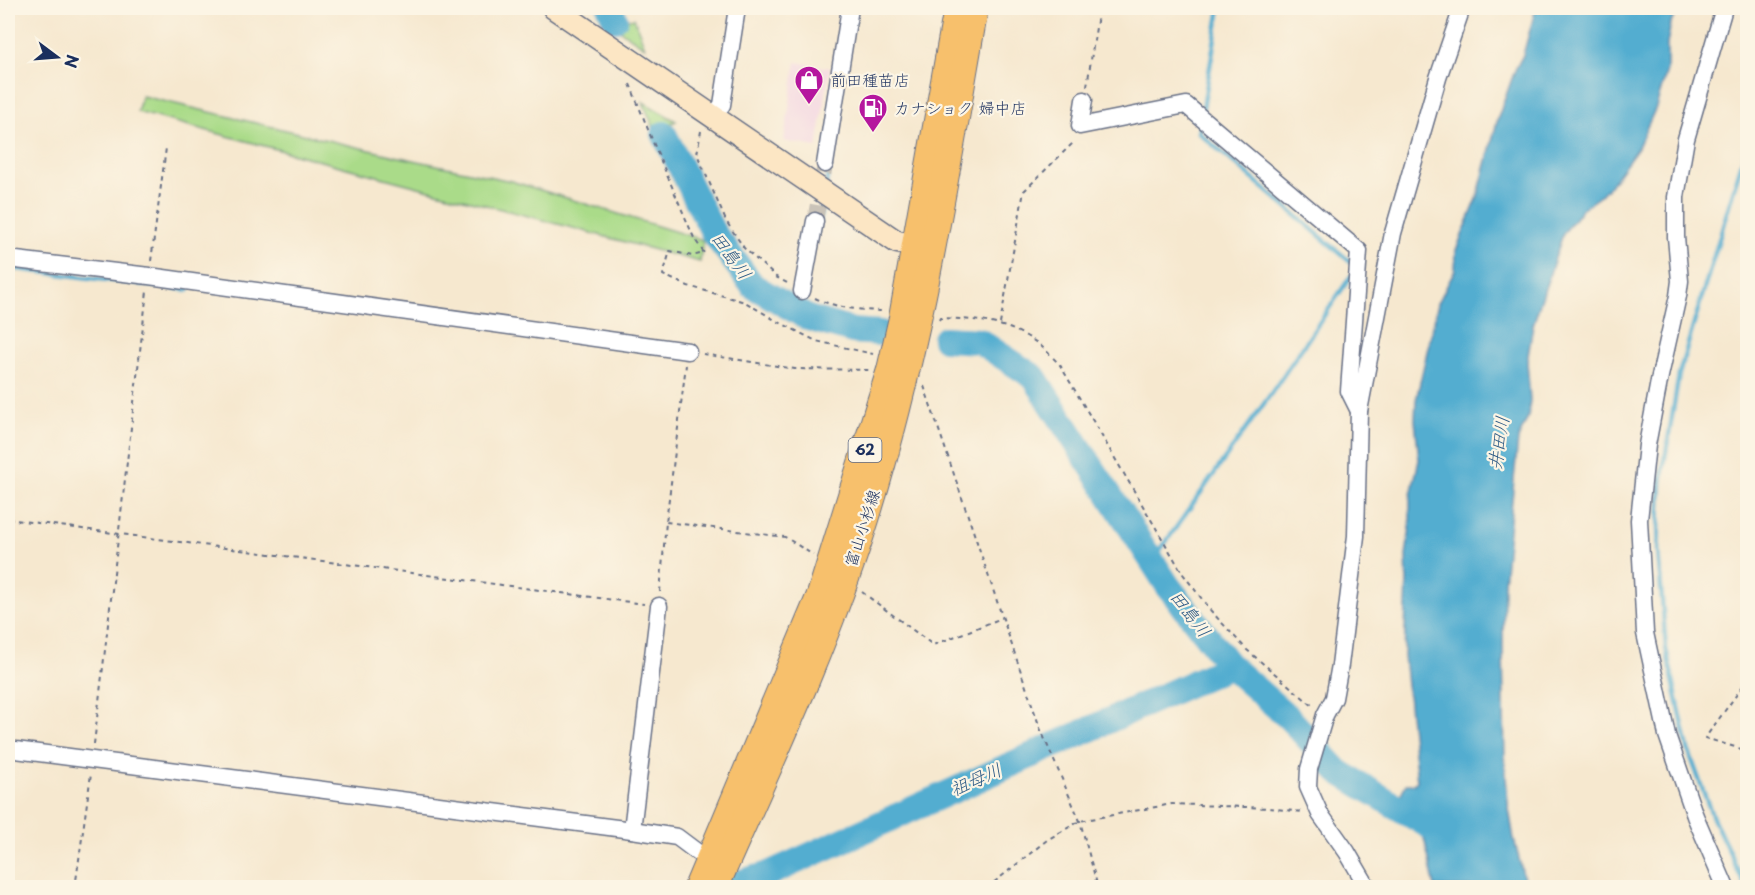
<svg xmlns="http://www.w3.org/2000/svg" width="1755" height="895" font-family="'Playpen Sans','Klee One',sans-serif">
<rect width="100%" height="100%" fill="#fcf5e5"/>
<filter id="ink" filterUnits="userSpaceOnUse"><feTurbulence type="fractalNoise" baseFrequency=".0167" numOctaves="2"/><feDisplacementMap in="SourceGraphic" scale="12" xChannelSelector="R" yChannelSelector="G"/><feConvolveMatrix kernelMatrix="1 2 1 2 8 2 1 2 1" color-interpolation-filters="sRGB"/></filter>
<filter id="wash" filterUnits="userSpaceOnUse"><feTurbulence type="fractalNoise" baseFrequency=".008" numOctaves="4" result="noise"/><feDisplacementMap in="SourceGraphic" scale="24" xChannelSelector="R" yChannelSelector="G"/><feGaussianBlur stdDeviation="1.35" result="paint"/><feColorMatrix in="noise" values="0 0 0 0 0 0 0 0 0 0 0 0 0 0 0 0 0 1.4 0 .05"/><feComposite in="paint" operator="in"/></filter>
<g filter="url(#wash)">
<rect width="100%" height="100%" fill="#f6e8cf"/>
<polygon fill="#f2cfe1" points="796,62 830,68 817,147 784,141"/>
<g fill="#aadb89" stroke="#628574" stroke-width="1.5">
<polygon points="634,18 645,47 609,23"/>
<polygon points="142,96 395,156 511,181 703,240 700,262 137,112"/>
<polygon points="643,102 676,121 655,131"/>
</g>
<polygon fill="#52add0" stroke="#366e97" stroke-width="1.5" points="1536,8 1678,8 1671,23 1667,44 1667,70 1656,107 1638,147 1612,183 1600,196 1582,209 1563,234 1533,325 1527,362 1530,400 1528,417 1518,439 1504,582 1503,646 1505,764 1508,803 1514,839 1526,887 1435,887 1422,829 1396,803 1406,784 1414,784 1417,781 1404,656 1407,581 1406,556 1410,527 1410,499 1419,460 1415,420 1416,400 1438,303 1455,270 1456,250 1477,199 1498,118 1515,70 1523,55"/>
<g fill="none" stroke-linecap="round" stroke-linejoin="round">
<g stroke="#52add0" stroke-width="4.5">
<polyline points="1202,114 1220,8"/>
<polyline points="1201,123 1199,133 1354,265"/>
<polyline points="826,185 829,167"/>
<polyline points="820,221 823,200"/>
<polyline points="8,268 189,290"/>
<polyline points="1153,560 1268,398 1351,276"/>
<polyline points="1746,888 1713,818 1688,749 1666,648 1658,551 1661,483 1679,374 1748,141"/>
</g>
<g stroke="#52add0" stroke-width="26">
<polyline points="610,8 615,19"/>
<polyline points="664,134 713,232 753,286 808,318 853,331 880,333"/>
<polyline points="945,339 979,341 1034,377 1168,586 1230,666 1288,717 1339,772 1439,832"/>
<polyline points="720,888 766,875 1230,666"/>
</g>
</g>
</g>
<g filter="url(#ink)">
<g fill="none" stroke-linecap="round" stroke-linejoin="round">
<polyline stroke="#cac3b8" stroke-width="16" stroke-dasharray="16 8" stroke-linecap="butt" points="815,221 825,164"/>
<g stroke="#687086" stroke-width="19">
<g id="street">
<polyline points="1724,8 1686,139 1676,197 1676,237 1680,281 1678,296 1660,376 1647,445 1639,520 1645,633 1667,735 1695,816 1726,888"/>
<polyline points="1084,100 1080,126 1186,105 1359,251 1349,391 1359,411"/>
<polyline points="712,117 722,105 737,8"/>
<polyline points="825,164 850,8"/>
<polyline points="8,259 149,276 688,351"/>
<polyline points="802,291 815,221"/>
<polyline points="659,606 632,830 677,837 709,861"/>
<polyline points="8,749 632,830"/>
<polyline points="1368,888 1347,852 1320,814 1308,787 1309,769 1325,715 1334,698 1340,665 1356,536 1359,411 1393,233 1438,78 1462,8"/>
</g>
</g>
<g stroke="#687086" stroke-width="25">
<polyline id="secondary" points="554,8 897,242 933,248"/>
</g>
<g stroke="#687086" stroke-width="28">
<g id="primary">
<polyline points="697,888 820,595 890,370 902,318 956,14"/>
<path d="M715 888C769 766 826 646 866 519 919 351 945 180 975 8"/>
</g>
</g>
<g stroke="#687086" stroke-width="2" stroke-dasharray="4.5 4.5" stroke-linecap="butt">
<polyline points="630,84 655,147 694,238 704,253 692,256 670,251 663,275 688,286 745,302 775,320 816,341 873,354"/>
<polyline points="1087,86 1099,8"/>
<polyline points="701,131 697,154 726,221 744,248 776,277 789,284"/>
<polyline points="151,261 166,148"/>
<path d="M815 298C836 308 859 310 882 311"/>
<path d="M939 320 940 318C972 319 1003 321 1031 339 1042 345 1051 356 1060 365L1183 574 1211 611 1247 650 1313 706"/>
<polyline points="1000,324 1024,191 1075,141"/>
<polyline points="703,354 795,369 870,370"/>
<polyline points="924,386 1040,728 1080,821 1098,888"/>
<polyline points="8,519 644,604"/>
<polyline points="666,522 785,537 813,555"/>
<polyline points="660,592 666,522 686,365"/>
<polyline points="862,592 933,645 1002,618"/>
<polyline points="1748,679 1705,738 1748,751"/>
<polyline points="94,744 147,291"/>
<polyline points="75,888 91,774"/>
<polyline points="987,888 1047,840 1080,821 1172,804 1269,808 1302,812"/>
</g>
<use href="#street" stroke="#fff" stroke-width="16"/>
<use href="#secondary" stroke="#fce6c4" stroke-width="22"/>
<use href="#primary" stroke="#f7c06c" stroke-width="26"/>
</g>
</g>
<defs>
<g id="shop-pin" transform="scale(1.5)"><path d="M0 17L-7.5 6A9.5 9.5 0 1 1 7.5 6Z" fill="#b5179e" stroke="#fcf5e5"/><path d="M-5-2.5h2.3a2.7 3.5 0 0 1 5.4 0H5L5.5 6h-11ZM-1.5-2.5h3a1.5 2.3 0 0 0-3 0Z" fill="#fff"/></g>
<g id="fuel-pin" transform="scale(1.5)"><path d="M0 17L-7.5 6A9.5 9.5 0 1 1 7.5 6Z" fill="#b5179e" stroke="#fcf5e5"/><path d="M-5.5-6h7V0h2V4h1.3V-2.5L3-4.5l.8-.8L6-3V5H2.5V1h-1V6h-7ZM-4.2-4.7v3.2H.2V-4.7Z" fill="#fff"/></g>
</defs>
<g fill-rule="evenodd">
<use href="#shop-pin" x="809" y="80"/>
<use href="#fuel-pin" x="873" y="108"/>
</g>
<g text-anchor="middle" stroke-width="4.5" stroke-linejoin="round" paint-order="stroke">
<rect fill="#fcf5e5" stroke="#5e6a86" stroke-width="1.5" x="848.5" y="438" width="33" height="24" rx="4.5"/>
<g font-size="15" font-weight="bold" fill="#1b2f5e">
<text x="865" y="455">62</text>
</g>
<g font-size="16" fill="#1b2f5e" stroke="#fcf5e5" text-anchor="start">
<text x="830" y="86">前田種苗店</text>
<text x="894" y="114">カナショク 婦中店</text>
</g>
<g font-size="16" fill="#1b2f5e" stroke="#fcf5e5">
<text transform="translate(862 528) rotate(-72)" y="6">富山小杉線</text>
</g>
<g font-size="18" font-style="italic" fill="#2e5b86" stroke="#fcf5e5">
<text transform="translate(731 256) rotate(54)" y="6">田島川</text>
<text transform="translate(1499 443) rotate(-81)" y="6">井田川</text>
<text transform="translate(1190 614) rotate(52)" y="6">田島川</text>
<text transform="translate(976 780) rotate(-24)" y="6">祖母川</text>
</g>
</g>
<rect width="1755" height="895" fill="none" stroke="#fcf5e5" stroke-width="30"/>
<g transform="translate(57 57) rotate(106)" stroke="#fcf5e5" stroke-width="4.5" paint-order="stroke">
<path d="M0-4.5L10 22L0 15L-10 22Z" fill="#1b2f5e"/>
<text y="-9" font-size="16" font-weight="bold" text-anchor="middle" fill="#1b2f5e">N</text>
</g>
</svg>
